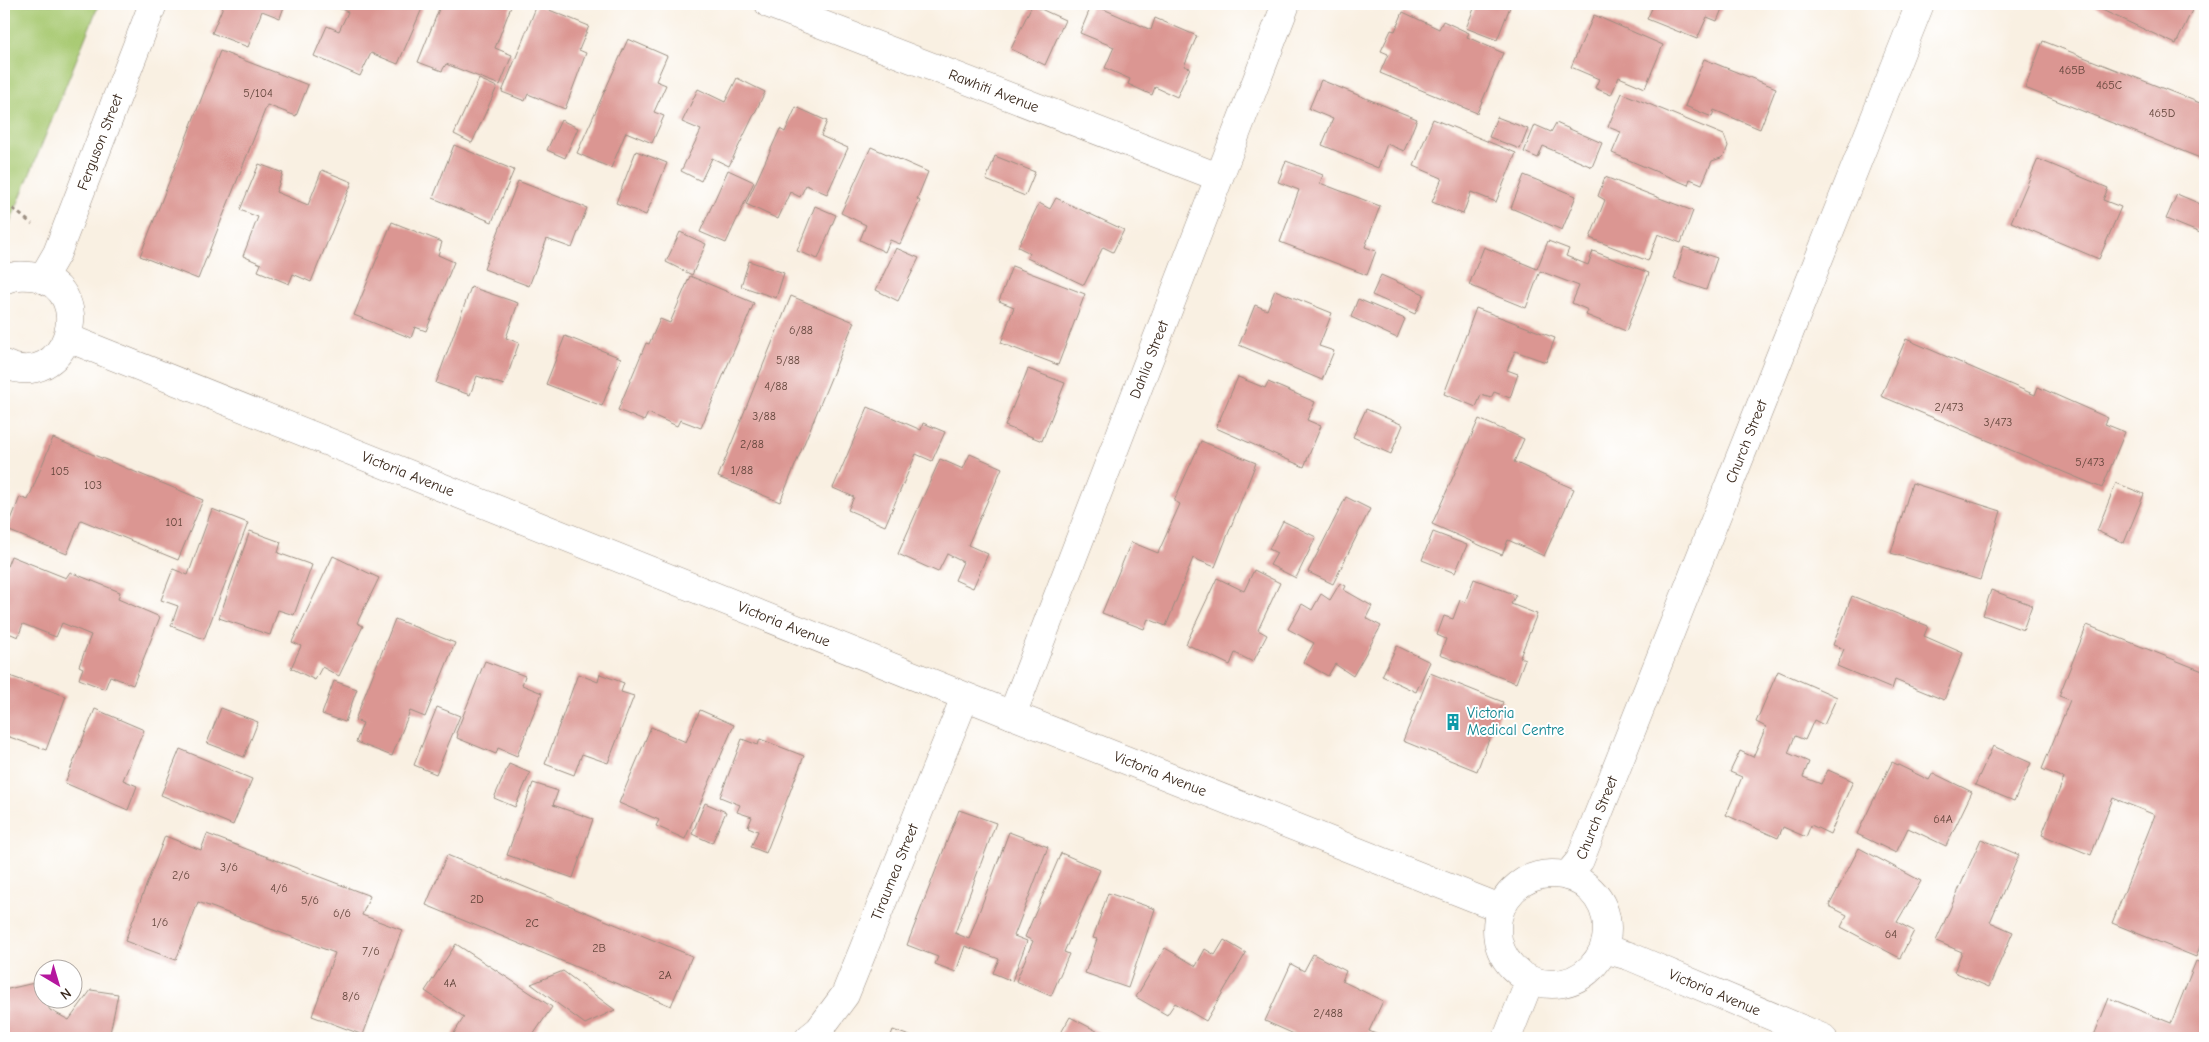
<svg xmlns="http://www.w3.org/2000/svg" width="2209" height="1042" font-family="'Comic Neue',sans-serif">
<rect width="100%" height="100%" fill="#fff"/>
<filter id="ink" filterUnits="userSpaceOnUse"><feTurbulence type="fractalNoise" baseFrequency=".02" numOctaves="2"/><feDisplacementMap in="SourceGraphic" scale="10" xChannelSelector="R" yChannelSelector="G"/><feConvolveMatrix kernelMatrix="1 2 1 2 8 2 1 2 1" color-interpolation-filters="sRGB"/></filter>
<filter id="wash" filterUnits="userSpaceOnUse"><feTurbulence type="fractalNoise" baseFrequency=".0096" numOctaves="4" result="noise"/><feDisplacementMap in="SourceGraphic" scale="20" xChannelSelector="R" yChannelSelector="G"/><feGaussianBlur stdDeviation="1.12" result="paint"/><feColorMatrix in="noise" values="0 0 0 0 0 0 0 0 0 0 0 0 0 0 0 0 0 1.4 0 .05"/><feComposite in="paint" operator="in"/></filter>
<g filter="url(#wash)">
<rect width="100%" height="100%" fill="#f9f0e2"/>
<polygon fill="#a7c971" stroke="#717a48" points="4,4 99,4 5,235 4,235"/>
<g id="blocks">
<g fill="#db9692">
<polygon points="224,4 285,4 280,18 262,11 248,47 212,33"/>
<polygon points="340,4 424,4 398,64 371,53 360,76 314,56 327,26 339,31 348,12 338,8"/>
<polygon points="441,4 512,4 495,48 512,55 500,85 446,64 442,71 418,62"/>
<polygon points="1092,4 1151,30 1155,18 1197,36 1184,66 1190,68 1177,97 1155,87 1152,95 1128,84 1130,79 1105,68 1114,47 1080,33"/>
<polygon points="1476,4 1502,4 1510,7 1497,40 1466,28"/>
<polygon points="1654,4 1724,4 1717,21 1707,17 1697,39 1647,19"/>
<polygon points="2089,4 2195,4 2176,44"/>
<polygon points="537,5 589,26 579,50 586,53 565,109 528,94 525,101 502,92"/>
<polygon points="1032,5 1065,20 1045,65 1011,49"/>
<polygon points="1403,12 1439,29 1443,21 1469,33 1467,37 1503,53 1477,113 1380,73 1388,54 1381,51 1391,30 1395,31"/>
<polygon points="1594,15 1663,45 1645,88 1619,77 1611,95 1595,88 1599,79 1571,67"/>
<polygon points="628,39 667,56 656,81 666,85 654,112 664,116 652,143 626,132 611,168 577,153"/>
<polygon points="2043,41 2205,105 2205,160 2025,88"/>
<polygon points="220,51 308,85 296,116 267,105 198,279 140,256"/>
<polygon points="1704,59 1776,88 1760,129 1714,110 1712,117 1685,106"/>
<polygon points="737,78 765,92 729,166 712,158 701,181 681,171 701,130 682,122 698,89 725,102"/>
<polygon points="479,79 497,87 472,143 454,134"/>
<polygon points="1321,80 1417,119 1404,151 1387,144 1378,168 1322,145 1333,119 1309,109"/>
<polygon points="1622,93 1724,135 1728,146 1725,154 1721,158 1712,161 1702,184 1690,179 1688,185 1612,153 1621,132 1608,127"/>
<polygon points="796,107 827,121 821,136 848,148 827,194 806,185 800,197 790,192 778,219 746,204 780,129 785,132"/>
<polygon points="1497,117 1528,129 1520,149 1489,137"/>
<polygon points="1433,119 1516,153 1496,202 1471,192 1463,214 1432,202 1442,178 1414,166"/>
<polygon points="561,120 578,128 565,158 547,150"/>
<polygon points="1556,123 1602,143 1592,167 1543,146 1538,158 1524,152 1535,125 1551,132"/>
<polygon points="454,145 514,170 492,222 433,198"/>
<polygon points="871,147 928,172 917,199 920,201 900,244 890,240 885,252 860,240 866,225 841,213"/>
<polygon points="636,151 667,163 646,215 616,203"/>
<polygon points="995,156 1035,172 1025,196 986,180"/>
<polygon points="2038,159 2108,188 2103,200 2121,207 2099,259 2011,222"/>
<polygon points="1286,161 1323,175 1320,183 1380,206 1365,247 1376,251 1367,275 1280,242 1299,190 1278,182"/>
<polygon points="259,164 283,173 276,192 308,205 322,170 352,182 311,282 293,274 289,284 258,271 261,264 243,256 258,217 240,210"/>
<polygon points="728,170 754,182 726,243 700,232"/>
<polygon points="1524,175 1576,196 1562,230 1511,208"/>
<polygon points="1605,177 1693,211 1681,243 1658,234 1648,261 1590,238 1605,200 1598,196"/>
<polygon points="518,181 587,208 572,248 547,239 529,286 484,269"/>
<polygon points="2177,194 2205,206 2205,235 2166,219"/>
<polygon points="1056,198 1124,230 1113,252 1103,247 1084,285 1027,258 1030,253 1018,247 1039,203 1050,209"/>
<polygon points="815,206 836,215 818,259 797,251"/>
<polygon points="392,222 442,242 438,255 454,262 426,331 415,327 411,338 354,315"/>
<polygon points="680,232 706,244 692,275 666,262"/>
<polygon points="1548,241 1569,249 1566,256 1588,265 1593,251 1649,273 1626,331 1586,315 1588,310 1572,303 1579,286 1540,271 1526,308 1469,285 1484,247 1537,269"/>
<polygon points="1684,247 1717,258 1706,290 1674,279"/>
<polygon points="896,248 919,258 898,301 876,290"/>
<polygon points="749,261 784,273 776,298 741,286"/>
<polygon points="1012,266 1085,294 1058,365 1001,343 1014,307 999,301"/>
<polygon points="1381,275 1424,294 1415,314 1372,295"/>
<polygon points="690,276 754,303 701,428 680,420 677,426 648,413 644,421 618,410 646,343 649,344 660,319 670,323"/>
<polygon points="471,287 518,303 506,338 519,343 504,385 477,376 470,395 436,383"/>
<polygon points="1275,290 1332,313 1319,346 1334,351 1322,380 1239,345 1255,305 1267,310"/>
<polygon points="791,296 854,322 780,502 718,477"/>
<polygon points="1358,299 1405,319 1397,338 1351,317"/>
<polygon points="1476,308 1555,338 1546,362 1515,351 1507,370 1518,374 1510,398 1494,392 1491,398 1481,395 1476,407 1444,394"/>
<polygon points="565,336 621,358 602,406 546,384"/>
<polygon points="1906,339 2035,395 2038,387 2108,418 2105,424 2125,432 2102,488 1881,396"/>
<polygon points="1028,369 1065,383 1042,441 1005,426"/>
<polygon points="1238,377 1265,388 1268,382 1315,402 1307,420 1321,426 1304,467 1216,428"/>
<polygon points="868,407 921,430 923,423 945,432 932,461 916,454 885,526 848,510 854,497 833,488"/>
<polygon points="1366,409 1403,425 1391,454 1353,437"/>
<polygon points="1479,419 1524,439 1514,462 1574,489 1544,556 1508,540 1502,555 1432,524"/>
<polygon points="53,438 203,500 178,560 81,520 67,554 7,530 20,497 28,500"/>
<polygon points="1201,441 1256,463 1215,567 1193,558 1166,626 1148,619 1144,629 1102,613 1131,542 1158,553 1180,504 1174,501"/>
<polygon points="970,454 1002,468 968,545 988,554 973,588 955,580 963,562 947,554 938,572 898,554 940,459 963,469"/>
<polygon points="1912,483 2001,511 1980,580 1891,553"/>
<polygon points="2116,483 2144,494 2124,543 2097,531"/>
<polygon points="1346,497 1370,509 1333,584 1308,572"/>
<polygon points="212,509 248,523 204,639 171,626 178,606 161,600 173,569 188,575"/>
<polygon points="1283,521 1316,537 1296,578 1270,565 1277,553 1269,549"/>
<polygon points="250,531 281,542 278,553 312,565 294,615 278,610 270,635 219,618"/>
<polygon points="1433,532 1467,545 1455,573 1422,560"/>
<polygon points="11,556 66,578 70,572 120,592 118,599 160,617 133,685 110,676 105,689 79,679 83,668 79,666 91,635 62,623 56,637 23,624 18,637 4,631 4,574"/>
<polygon points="333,556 379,578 357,623 363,626 339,676 322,667 315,680 291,668 301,646 292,642"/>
<polygon points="1254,570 1280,583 1258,630 1267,635 1253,662 1235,653 1230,665 1186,644 1217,578 1244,591"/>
<polygon points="1474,579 1516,595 1511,604 1537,614 1520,657 1525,659 1516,683 1440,655 1446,639 1437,635 1444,616 1453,619 1460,600 1465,602"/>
<polygon points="1340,583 1346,586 1344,590 1372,606 1366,618 1381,626 1353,676 1335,664 1328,676 1303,662 1314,643 1288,629 1302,604 1312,610 1321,594 1330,600"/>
<polygon points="1991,590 2032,605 2023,630 1983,615"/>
<polygon points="1852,596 1928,626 1924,636 1963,653 1944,700 1895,680 1892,689 1837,666 1844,649 1833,645"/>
<polygon points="395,619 455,643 425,717 410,711 392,756 356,742 363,723 355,720"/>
<polygon points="2087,625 2205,672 2205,933 2196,957 2112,923 2155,815 2113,798 2091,855 2042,835 2064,778 2042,769 2070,700 2059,696"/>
<polygon points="1397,646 1430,662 1416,692 1382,676"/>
<polygon points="485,661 525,676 522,685 542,693 517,756 498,748 496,754 457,738 458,734 456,733"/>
<polygon points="1778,671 1837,697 1824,725 1814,720 1805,740 1795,736 1788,753 1809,762 1803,777 1821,784 1828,770 1853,781 1830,834 1811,825 1806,837 1783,827 1778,838 1726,815 1742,777 1730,772 1740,751 1753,757 1766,727 1756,722"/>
<polygon points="1430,673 1503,702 1477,771 1403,741"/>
<polygon points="4,674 66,696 46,750 4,735"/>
<polygon points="578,674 598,682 600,674 624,683 621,692 634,696 608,763 582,754 574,775 545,764"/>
<polygon points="334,681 357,689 345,722 322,714"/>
<polygon points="437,707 460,716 436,774 414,765"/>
<polygon points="221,708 258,722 244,757 207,743"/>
<polygon points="95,709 144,730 123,780 137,786 128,810 65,783"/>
<polygon points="700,710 734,725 685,839 656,826 659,820 619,803 651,727 686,742"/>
<polygon points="742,739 758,745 760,739 804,756 766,853 751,847 758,831 748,827 752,817 737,812 740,805 720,797"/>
<polygon points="1993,746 2031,763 2014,801 1975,785"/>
<polygon points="180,749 252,779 233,825 161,795"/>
<polygon points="1892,762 1929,780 1933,773 1972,792 1946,846 1908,828 1896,853 1857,834"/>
<polygon points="509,764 530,773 515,807 494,798"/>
<polygon points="533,783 558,791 553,805 593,819 573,878 507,855"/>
<polygon points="705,803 726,812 712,843 692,834"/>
<polygon points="959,810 996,823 955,933 969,939 1009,832 1048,847 1014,936 1027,941 1012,981 993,973 999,959 965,946 956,972 935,964 938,957 907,945"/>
<polygon points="207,834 370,896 362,915 402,930 363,1035 312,1016 335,953 198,902 176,960 125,941 165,836 201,850"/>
<polygon points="1981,839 2019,855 1990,922 2013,932 1989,987 1954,972 1962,952 1936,941"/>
<polygon points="1859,848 1921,881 1897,922 1914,931 1900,958 1841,927 1847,915 1829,906"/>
<polygon points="1061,853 1100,870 1064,952 1069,954 1051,996 1016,981 1033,941 1025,937"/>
<polygon points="447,855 692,956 671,1006 426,905"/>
<polygon points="1108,893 1155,909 1128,988 1085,973 1097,939 1093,938"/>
<polygon points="1224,940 1246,953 1206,1021 1175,1003 1167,1015 1136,997 1165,948 1196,966 1205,949 1215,955"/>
<polygon points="456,944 552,1007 531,1038 451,1038 464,1017 425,991"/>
<polygon points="1313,954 1346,971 1342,981 1383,1001 1369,1031 1385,1038 1303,1038 1265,1021 1291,964 1304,971"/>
<polygon points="2196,961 2205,965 2205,1038 2093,1038 2109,998 2171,1023"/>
<polygon points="563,971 615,1010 585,1024 531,984"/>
<polygon points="34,983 50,1010 69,1020 91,990 118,994 109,1038 7,1038 4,990"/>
<polygon points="1070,1017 1110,1038 1058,1038"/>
<polygon points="893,1030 915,1038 890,1038"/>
</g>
</g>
</g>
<g filter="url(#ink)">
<use href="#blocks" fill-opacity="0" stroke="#9a8d80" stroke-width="1"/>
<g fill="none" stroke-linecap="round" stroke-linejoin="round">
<g stroke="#9a8d80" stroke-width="29">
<g id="minor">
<path id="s1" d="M769 4 1218 177"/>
<path id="s2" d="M1012 715 1286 4"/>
<path id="s3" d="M1567 876 1580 860 1920 4"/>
<path id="s4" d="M809 1038 819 1030 845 995 965 697"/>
<polyline points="1507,1038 1530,980"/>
</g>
</g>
<g stroke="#9a8d80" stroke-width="29">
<g id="tertiary">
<path id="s5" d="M42 279 57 253 153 4"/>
<path d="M4 280C15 274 26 275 37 277 98 291 67 393 4 364"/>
<path id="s6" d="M68 338 1012 715 1500 908"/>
<circle cx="1552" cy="929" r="55"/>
<path id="s7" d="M1604 949 1629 956 1823 1038"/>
</g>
</g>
<polyline stroke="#9a8d80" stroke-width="3" stroke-dasharray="4 4" stroke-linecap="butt" points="4,196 7,204 32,224"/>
<use href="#minor" stroke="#fff" stroke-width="28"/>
<use href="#tertiary" stroke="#fff" stroke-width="28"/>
</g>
</g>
<defs>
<g id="building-bare" transform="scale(1.35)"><path d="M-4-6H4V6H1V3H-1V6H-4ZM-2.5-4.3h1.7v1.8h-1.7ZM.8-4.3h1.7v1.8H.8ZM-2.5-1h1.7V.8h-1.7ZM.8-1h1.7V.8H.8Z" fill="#0f9aa8" stroke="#fff" stroke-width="2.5" paint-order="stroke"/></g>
</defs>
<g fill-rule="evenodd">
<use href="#building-bare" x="1453" y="722"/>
</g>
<g text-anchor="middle" stroke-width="4" stroke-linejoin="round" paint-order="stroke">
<g font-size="12" fill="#63453b">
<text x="2072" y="74">465B</text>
<text x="2109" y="89">465C</text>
<text x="258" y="97">5/104</text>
<text x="2162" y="117">465D</text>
<text x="801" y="334">6/88</text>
<text x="788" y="364">5/88</text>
<text x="776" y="390">4/88</text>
<text x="1949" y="411">2/473</text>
<text x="764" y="420">3/88</text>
<text x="1998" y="426">3/473</text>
<text x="752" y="448">2/88</text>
<text x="2090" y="466">5/473</text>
<text x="742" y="474">1/88</text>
<text x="60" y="475">105</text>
<text x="93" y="489">103</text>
<text x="174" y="526">101</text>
<text x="1943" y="823">64A</text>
<text x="229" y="871">3/6</text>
<text x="181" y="879">2/6</text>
<text x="279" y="892">4/6</text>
<text x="477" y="903">2D</text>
<text x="310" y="904">5/6</text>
<text x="342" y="917">6/6</text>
<text x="160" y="926">1/6</text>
<text x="532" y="927">2C</text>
<text x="1891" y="938">64</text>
<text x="599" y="952">2B</text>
<text x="371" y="955">7/6</text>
<text x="665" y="979">2A</text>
<text x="450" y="987">4A</text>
<text x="351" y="1000">8/6</text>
<text x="1328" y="1017">2/488</text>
</g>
<g font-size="15" fill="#3b2a1e" stroke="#fff">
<text dy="5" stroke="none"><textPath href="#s1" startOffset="241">Rawhiti Avenue</textPath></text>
<text dy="5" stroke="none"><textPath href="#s5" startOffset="149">Ferguson Street</textPath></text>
<text dy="5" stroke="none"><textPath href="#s2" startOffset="381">Dahlia Street</textPath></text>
<text dy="5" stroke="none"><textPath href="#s3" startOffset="471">Church Street</textPath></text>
<text dy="5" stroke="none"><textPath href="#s6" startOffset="366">Victoria Avenue</textPath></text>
<text dy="5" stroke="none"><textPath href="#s6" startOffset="771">Victoria Avenue</textPath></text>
<text dy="5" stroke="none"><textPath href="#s6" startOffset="1176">Victoria Avenue</textPath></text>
<text dy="5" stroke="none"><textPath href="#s3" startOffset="66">Church Street</textPath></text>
<text dy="5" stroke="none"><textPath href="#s4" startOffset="189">Tiraumea Street</textPath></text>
<text dy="5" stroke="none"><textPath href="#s7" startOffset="119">Victoria Avenue</textPath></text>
</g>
<g font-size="15" fill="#0d838f" stroke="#fff" text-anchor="start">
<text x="1467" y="718">Victoria<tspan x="1467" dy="17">Medical Centre</tspan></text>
</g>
</g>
<rect width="2209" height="1042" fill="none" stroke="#fff" stroke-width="20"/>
<g transform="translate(58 984) rotate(142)"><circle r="24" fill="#ffffff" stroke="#b1aaa5"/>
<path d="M0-4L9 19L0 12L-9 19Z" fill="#b5179e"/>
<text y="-8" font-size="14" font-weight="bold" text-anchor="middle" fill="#3b2a1e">N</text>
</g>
</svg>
